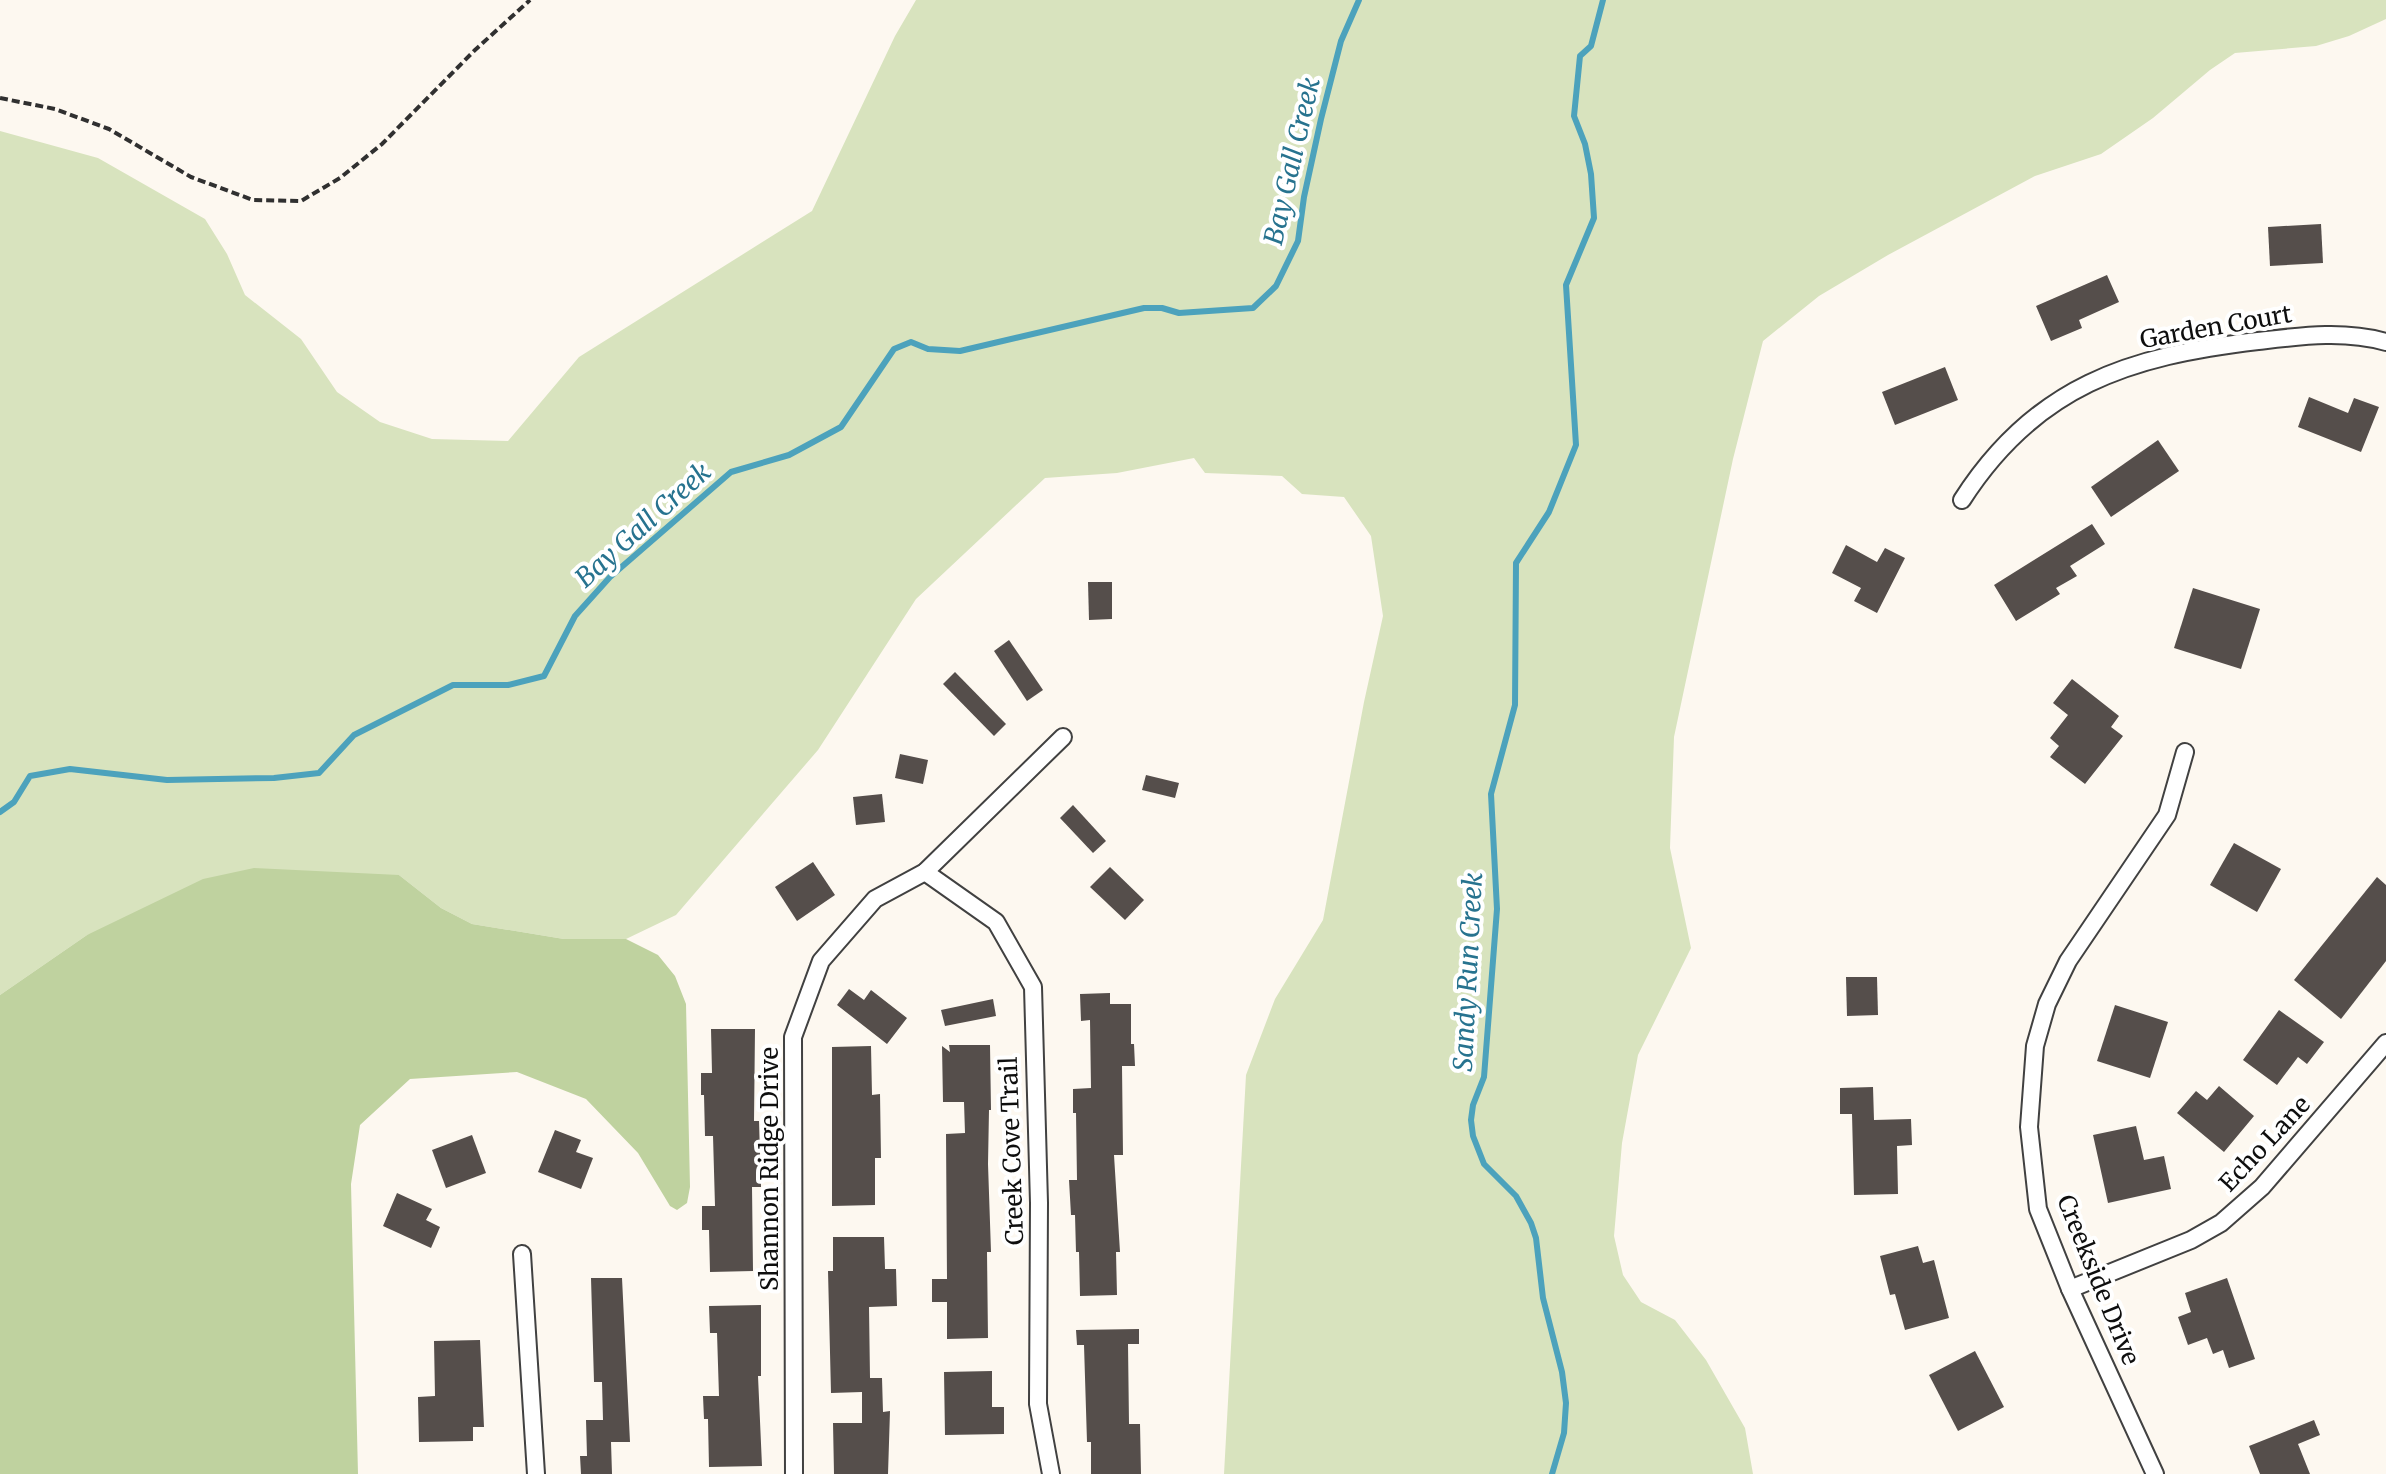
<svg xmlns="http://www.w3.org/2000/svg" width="2386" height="1474" font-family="Merriweather,serif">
<rect width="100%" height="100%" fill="#fdf8f0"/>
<polygon fill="#d8e3be" points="916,0 2386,0 2386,19 2349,36 2316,46 2235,53 2210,70 2153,118 2101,154 2035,176 1888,255 1819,296 1763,341 1733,459 1674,737 1670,848 1691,948 1638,1055 1622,1143 1614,1236 1623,1275 1641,1302 1675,1320 1706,1360 1745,1428 1753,1474 1224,1474 1246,1075 1275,999 1323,920 1364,702 1383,616 1371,536 1344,497 1302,494 1282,476 1205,473 1194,458 1117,473 1045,478 916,599 818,750 676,915 626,939 564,939 472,924 441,908 399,875 87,935 0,995 0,131 98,158 205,219 227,254 245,295 301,339 337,392 380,422 432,439 508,441 579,357 812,211 895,36"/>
<polygon fill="#bfd29f" points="254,868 399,875 441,908 472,924 564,939 626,939 658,955 675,976 686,1004 690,1187 687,1203 677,1210 670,1206 638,1153 586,1099 517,1072 410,1079 360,1125 351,1184 358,1474 0,1474 0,995 87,935 203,879"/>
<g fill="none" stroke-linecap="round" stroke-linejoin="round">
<g stroke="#4ca2bc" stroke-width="6">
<polyline points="0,812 14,802 30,776 70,769 167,780 274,778 319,773 354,735 453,685 508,685 544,676 575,616 610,577 731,472 789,455 841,427 894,349 911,342 928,349 960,351 1144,308 1162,308 1179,313 1253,308 1276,286 1298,241 1304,197 1321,119 1341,41 1359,0"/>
<polyline points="1552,1474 1564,1433 1566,1403 1562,1372 1543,1298 1536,1238 1531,1223 1516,1196 1484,1164 1473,1136 1471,1120 1473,1105 1484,1077 1497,909 1491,794 1515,705 1516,563 1549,512 1576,445 1566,285 1594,218 1591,174 1585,144 1574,116 1580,56 1591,46 1603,0"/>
</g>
</g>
<g fill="#554e4b">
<polygon points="2321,224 2323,263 2270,266 2268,227"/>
<polygon points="2107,275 2119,302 2079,320 2082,328 2051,341 2036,306"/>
<polygon points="1945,367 1958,400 1895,425 1882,392"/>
<polygon points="2309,397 2348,413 2354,398 2379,407 2361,452 2298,427"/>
<polygon points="2158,440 2179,471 2111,517 2091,487"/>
<polygon points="2092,524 2105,544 2070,566 2077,576 2056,588 2060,594 2016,621 1994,585"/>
<polygon points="1846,545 1877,562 1885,548 1905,558 1877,613 1854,601 1861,588 1832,573"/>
<polygon points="1088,582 1112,582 1112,619 1089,620"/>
<polygon points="2193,588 2260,609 2241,669 2174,648"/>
<polygon points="1009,640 1043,690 1027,701 994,651"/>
<polygon points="955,672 1006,724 994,736 943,684"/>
<polygon points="2072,679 2119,716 2111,727 2123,736 2085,784 2050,757 2059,746 2050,738 2068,715 2053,703"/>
<polygon points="900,754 928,760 923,784 895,778"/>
<polygon points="1146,775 1179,783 1175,798 1142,790"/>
<polygon points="882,794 885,822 856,825 853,797"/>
<polygon points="1073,805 1106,841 1093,853 1060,818"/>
<polygon points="2234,843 2281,869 2257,912 2210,885"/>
<polygon points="813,862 835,895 797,921 775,887"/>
<polygon points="1110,867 1144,900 1125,920 1090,887"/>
<polygon points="2377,877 2386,885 2386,961 2341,1019 2294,980"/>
<polygon points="1846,977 1877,977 1878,1015 1847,1016"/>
<polygon points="849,989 864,1000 871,990 907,1018 887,1044 837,1005"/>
<polygon points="1110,993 1110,1004 1131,1004 1131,1044 1134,1044 1135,1066 1122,1066 1123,1155 1114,1155 1120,1252 1116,1252 1117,1295 1080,1296 1079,1252 1076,1252 1075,1215 1071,1215 1069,1180 1077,1180 1076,1113 1073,1113 1073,1089 1091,1088 1090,1020 1081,1021 1080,994"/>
<polygon points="993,999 996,1016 945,1026 941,1010"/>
<polygon points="2115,1005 2168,1022 2150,1078 2097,1061"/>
<polygon points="2279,1010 2324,1042 2307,1064 2298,1057 2277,1085 2243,1060"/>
<polygon points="711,1029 755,1029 754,1121 759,1121 761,1187 752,1187 753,1271 710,1272 709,1230 702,1230 702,1206 715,1206 713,1136 705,1136 704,1095 701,1095 701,1073 712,1073"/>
<polygon points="949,1045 990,1045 991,1110 989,1110 988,1164 991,1252 987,1252 988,1338 947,1339 947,1302 932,1302 932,1279 947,1279 946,1134 965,1133 964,1102 943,1102 942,1046 950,1052"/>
<polygon points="871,1046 872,1095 880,1094 881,1158 875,1158 875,1205 832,1206 832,1047"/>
<polygon points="2219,1086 2254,1116 2224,1152 2177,1113 2196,1091 2207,1100"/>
<polygon points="1873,1087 1874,1120 1911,1119 1912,1145 1897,1146 1898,1194 1854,1195 1852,1114 1840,1114 1840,1088"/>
<polygon points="2136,1126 2144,1160 2164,1156 2171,1189 2108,1203 2093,1135"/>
<polygon points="555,1130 581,1140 576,1152 593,1158 581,1189 538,1172"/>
<polygon points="472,1135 486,1173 446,1188 432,1150"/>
<polygon points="397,1193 432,1209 426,1220 440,1227 431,1248 383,1226"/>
<polygon points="833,1237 884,1237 885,1269 896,1269 897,1306 869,1307 870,1378 882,1378 883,1412 890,1411 888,1474 834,1474 833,1423 862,1423 862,1392 831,1393 828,1271 833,1271"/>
<polygon points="1918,1246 1923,1263 1934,1260 1949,1318 1905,1330 1895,1294 1890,1295 1880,1256"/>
<polygon points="591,1278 622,1278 630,1442 611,1442 612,1474 581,1474 580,1456 587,1456 586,1420 603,1420 602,1382 594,1382"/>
<polygon points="2227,1278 2255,1359 2229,1368 2223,1350 2213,1354 2207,1338 2188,1345 2178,1317 2191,1312 2185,1293"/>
<polygon points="761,1305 761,1376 758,1376 762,1466 709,1467 708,1419 704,1419 703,1396 719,1396 717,1333 710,1333 709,1306"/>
<polygon points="1139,1329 1139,1344 1128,1344 1129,1424 1140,1424 1141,1474 1091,1474 1091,1442 1087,1442 1084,1345 1077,1345 1076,1330"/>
<polygon points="480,1340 484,1427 473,1427 473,1441 419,1442 418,1397 435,1396 434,1341"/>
<polygon points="1975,1351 2004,1407 1958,1431 1929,1375"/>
<polygon points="992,1371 992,1407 1004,1407 1004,1434 945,1435 944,1372"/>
<polygon points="2314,1420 2320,1435 2298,1444 2310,1474 2260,1474 2249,1446"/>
</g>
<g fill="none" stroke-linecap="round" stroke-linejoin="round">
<g stroke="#414141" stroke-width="20">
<g id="minor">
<path d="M1962 500C2035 386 2129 356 2258 341 2301 336 2344 330 2386 342"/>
<polyline points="925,872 996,922 1033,987 1039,1203 1038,1404 1051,1474"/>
<polyline points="522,1254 536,1474"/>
<polyline points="2070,1289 2191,1240 2221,1223 2262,1187 2386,1043"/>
<polyline points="794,1474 793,1037 821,961 875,899 925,872 1063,737"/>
<polyline points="2155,1474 2070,1289 2038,1209 2029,1127 2035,1046 2047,1004 2068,961 2167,815 2185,752"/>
</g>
</g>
<polyline stroke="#303030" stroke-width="4" stroke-dasharray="8 4" stroke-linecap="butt" points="0,98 55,109 109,129 191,177 253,200 301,201 340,178 382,144 475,50 530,0"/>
<use href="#minor" stroke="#fff" stroke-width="16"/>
</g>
<g text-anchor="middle" stroke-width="8" stroke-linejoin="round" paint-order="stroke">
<g font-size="24" fill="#0e0e0e" stroke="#fff">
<text transform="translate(2216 327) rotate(-10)" y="8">Garden Court</text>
<text transform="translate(2265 1144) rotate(-47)" y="8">Echo Lane</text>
<text transform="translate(1012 1151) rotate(-92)" y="8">Creek Cove Trail</text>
<text transform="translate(770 1169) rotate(-90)" y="8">Shannon Ridge Drive</text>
<text transform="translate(2098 1280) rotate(68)" y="8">Creekside Drive</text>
</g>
<g font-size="26" font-style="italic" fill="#27738f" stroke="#fff">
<text transform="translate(1292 161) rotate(-77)" y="9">Bay Gall Creek</text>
<text transform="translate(643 525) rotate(-42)" y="9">Bay Gall Creek</text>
<text transform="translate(1468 972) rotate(-87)" y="9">Sandy Run Creek</text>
</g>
</g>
</svg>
